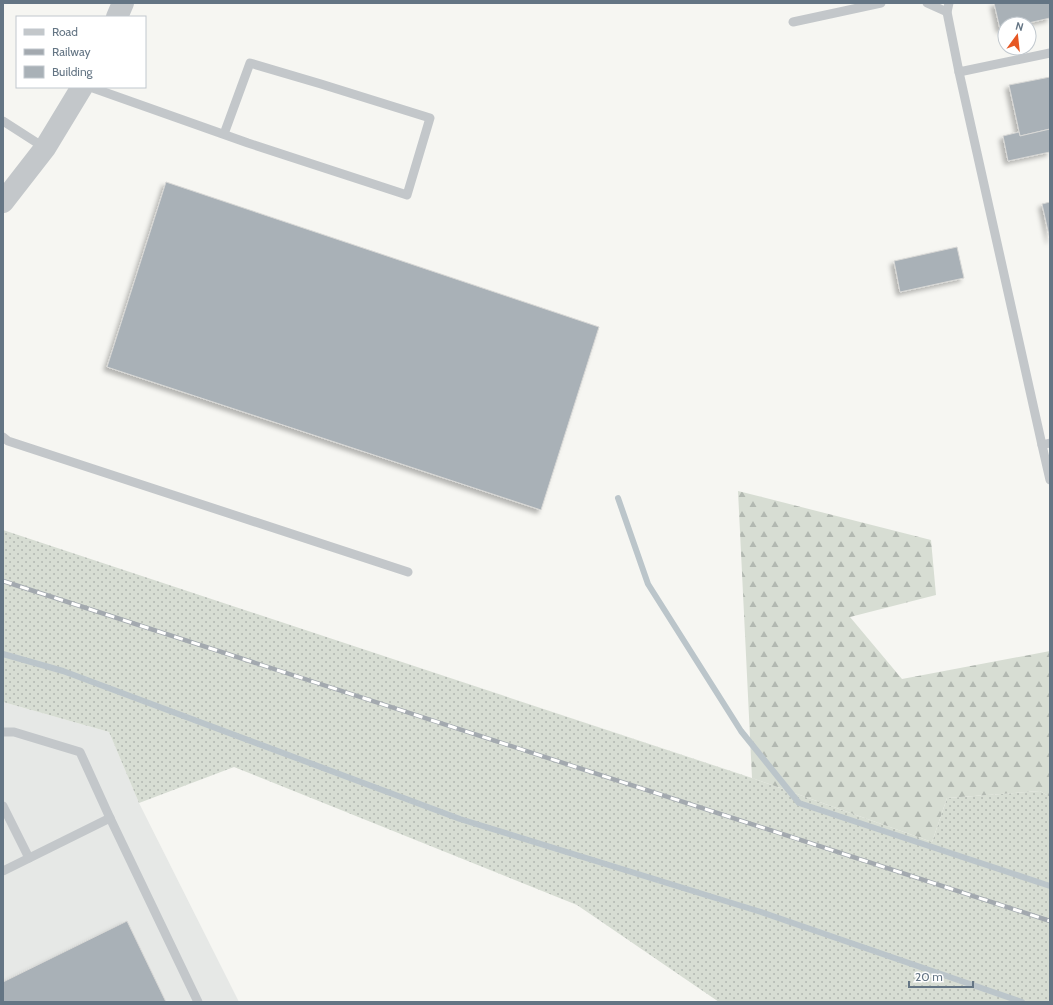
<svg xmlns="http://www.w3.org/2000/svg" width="1053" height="1005" font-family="Cabin,sans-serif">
<defs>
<pattern id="grass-dots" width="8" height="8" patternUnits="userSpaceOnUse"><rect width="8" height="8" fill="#d7ddd3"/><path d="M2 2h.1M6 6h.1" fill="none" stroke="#b2b8b1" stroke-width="1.8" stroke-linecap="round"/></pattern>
<pattern id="forest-firs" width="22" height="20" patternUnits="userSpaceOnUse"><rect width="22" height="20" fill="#d7ddd3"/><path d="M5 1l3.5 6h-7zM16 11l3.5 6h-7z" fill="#b2b8b1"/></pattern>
<filter id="shadow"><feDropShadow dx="-3.5" dy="3.5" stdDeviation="2" flood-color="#0004"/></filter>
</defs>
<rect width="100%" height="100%" fill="#f6f6f2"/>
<polygon fill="#e6e8e6" points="3,702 109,732 139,803 239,1002 3,1002"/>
<polygon fill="url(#grass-dots)" points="3,530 752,778 932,842 947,798 1040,791 1050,797 1050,1002 719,1002 577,905 234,767 139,803 109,732 3,702"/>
<polygon fill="url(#forest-firs)" points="738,491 931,540 936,595 850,617 902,679 1050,651 1050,797 1040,791 947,798 932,842 752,778"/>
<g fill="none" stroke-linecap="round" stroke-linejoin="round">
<g stroke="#bbc5ca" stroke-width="6">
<polyline points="618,498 648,584 741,731 799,803 1050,886"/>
<polyline points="3,654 63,671 460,819 761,912 1022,1002"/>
</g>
</g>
<g fill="#a9b1b7" stroke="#d7d7d5" filter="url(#shadow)">
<polygon points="994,3 1050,3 1050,18 1024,24 1005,24 1005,28 1000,29"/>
<polygon points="1050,77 1050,129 1020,136 1009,85"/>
<polygon points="1050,129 1050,152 1008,161 1003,136 1019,132 1020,136"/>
<polygon points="166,182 599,327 541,510 107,367"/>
<polygon points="1050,202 1050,240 1042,204"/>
<polygon points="957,247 964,278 900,292 894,261"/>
<polygon points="127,921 166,1002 3,1002 3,982"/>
</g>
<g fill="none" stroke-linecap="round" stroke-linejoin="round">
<g stroke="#c3c7ca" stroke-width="9">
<polyline points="927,3 947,12"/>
<polyline points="949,3 947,12 959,72 1050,53"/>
<polyline points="793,22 881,3"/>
<polyline points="959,72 1042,445 1050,443"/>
<polyline points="90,87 248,143 407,195 430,118 321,84 250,63 224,134"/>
<polyline points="3,121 45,148"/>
<polyline points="3,437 8,441 408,572"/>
<polyline points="1042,445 1050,480"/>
<polyline points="3,732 14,732 80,752 110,818 198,1002"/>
<polyline points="3,806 29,858"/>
<polyline points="3,871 110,818"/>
</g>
<g stroke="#c3c7ca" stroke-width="22">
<polyline points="117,17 123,3"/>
<polyline points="3,202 45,148 82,87"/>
</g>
<g stroke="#a3a9af" stroke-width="4.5">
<polyline id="rail" points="3,581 1050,921"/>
</g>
<use href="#rail" stroke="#fff" stroke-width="3" stroke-dasharray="9" stroke-linecap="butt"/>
</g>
<rect width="1053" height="1005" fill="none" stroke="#647584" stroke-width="8"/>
<rect x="16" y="16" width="130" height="72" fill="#ffffff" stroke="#c1c8ce"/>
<rect x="24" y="29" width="20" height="6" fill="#c3c7ca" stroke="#c1c8ce"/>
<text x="52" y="36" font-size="12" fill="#647584">Road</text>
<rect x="24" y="49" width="20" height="6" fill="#a3a9af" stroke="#c1c8ce"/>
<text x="52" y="56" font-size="12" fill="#647584">Railway</text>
<rect x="24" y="66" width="20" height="12" fill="#a9b1b7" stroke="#c1c8ce"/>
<text x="52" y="76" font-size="12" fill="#647584">Building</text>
<g transform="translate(1017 36) rotate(15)"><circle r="19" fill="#ffffff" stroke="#c1c8ce"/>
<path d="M0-3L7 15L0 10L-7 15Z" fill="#e65723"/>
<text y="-6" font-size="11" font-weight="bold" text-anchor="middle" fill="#647584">N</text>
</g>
<path d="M909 981v6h64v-6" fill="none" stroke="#647584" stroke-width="2"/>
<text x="915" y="981" font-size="12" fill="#647584" stroke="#ffffff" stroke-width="3" paint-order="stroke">20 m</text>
</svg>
